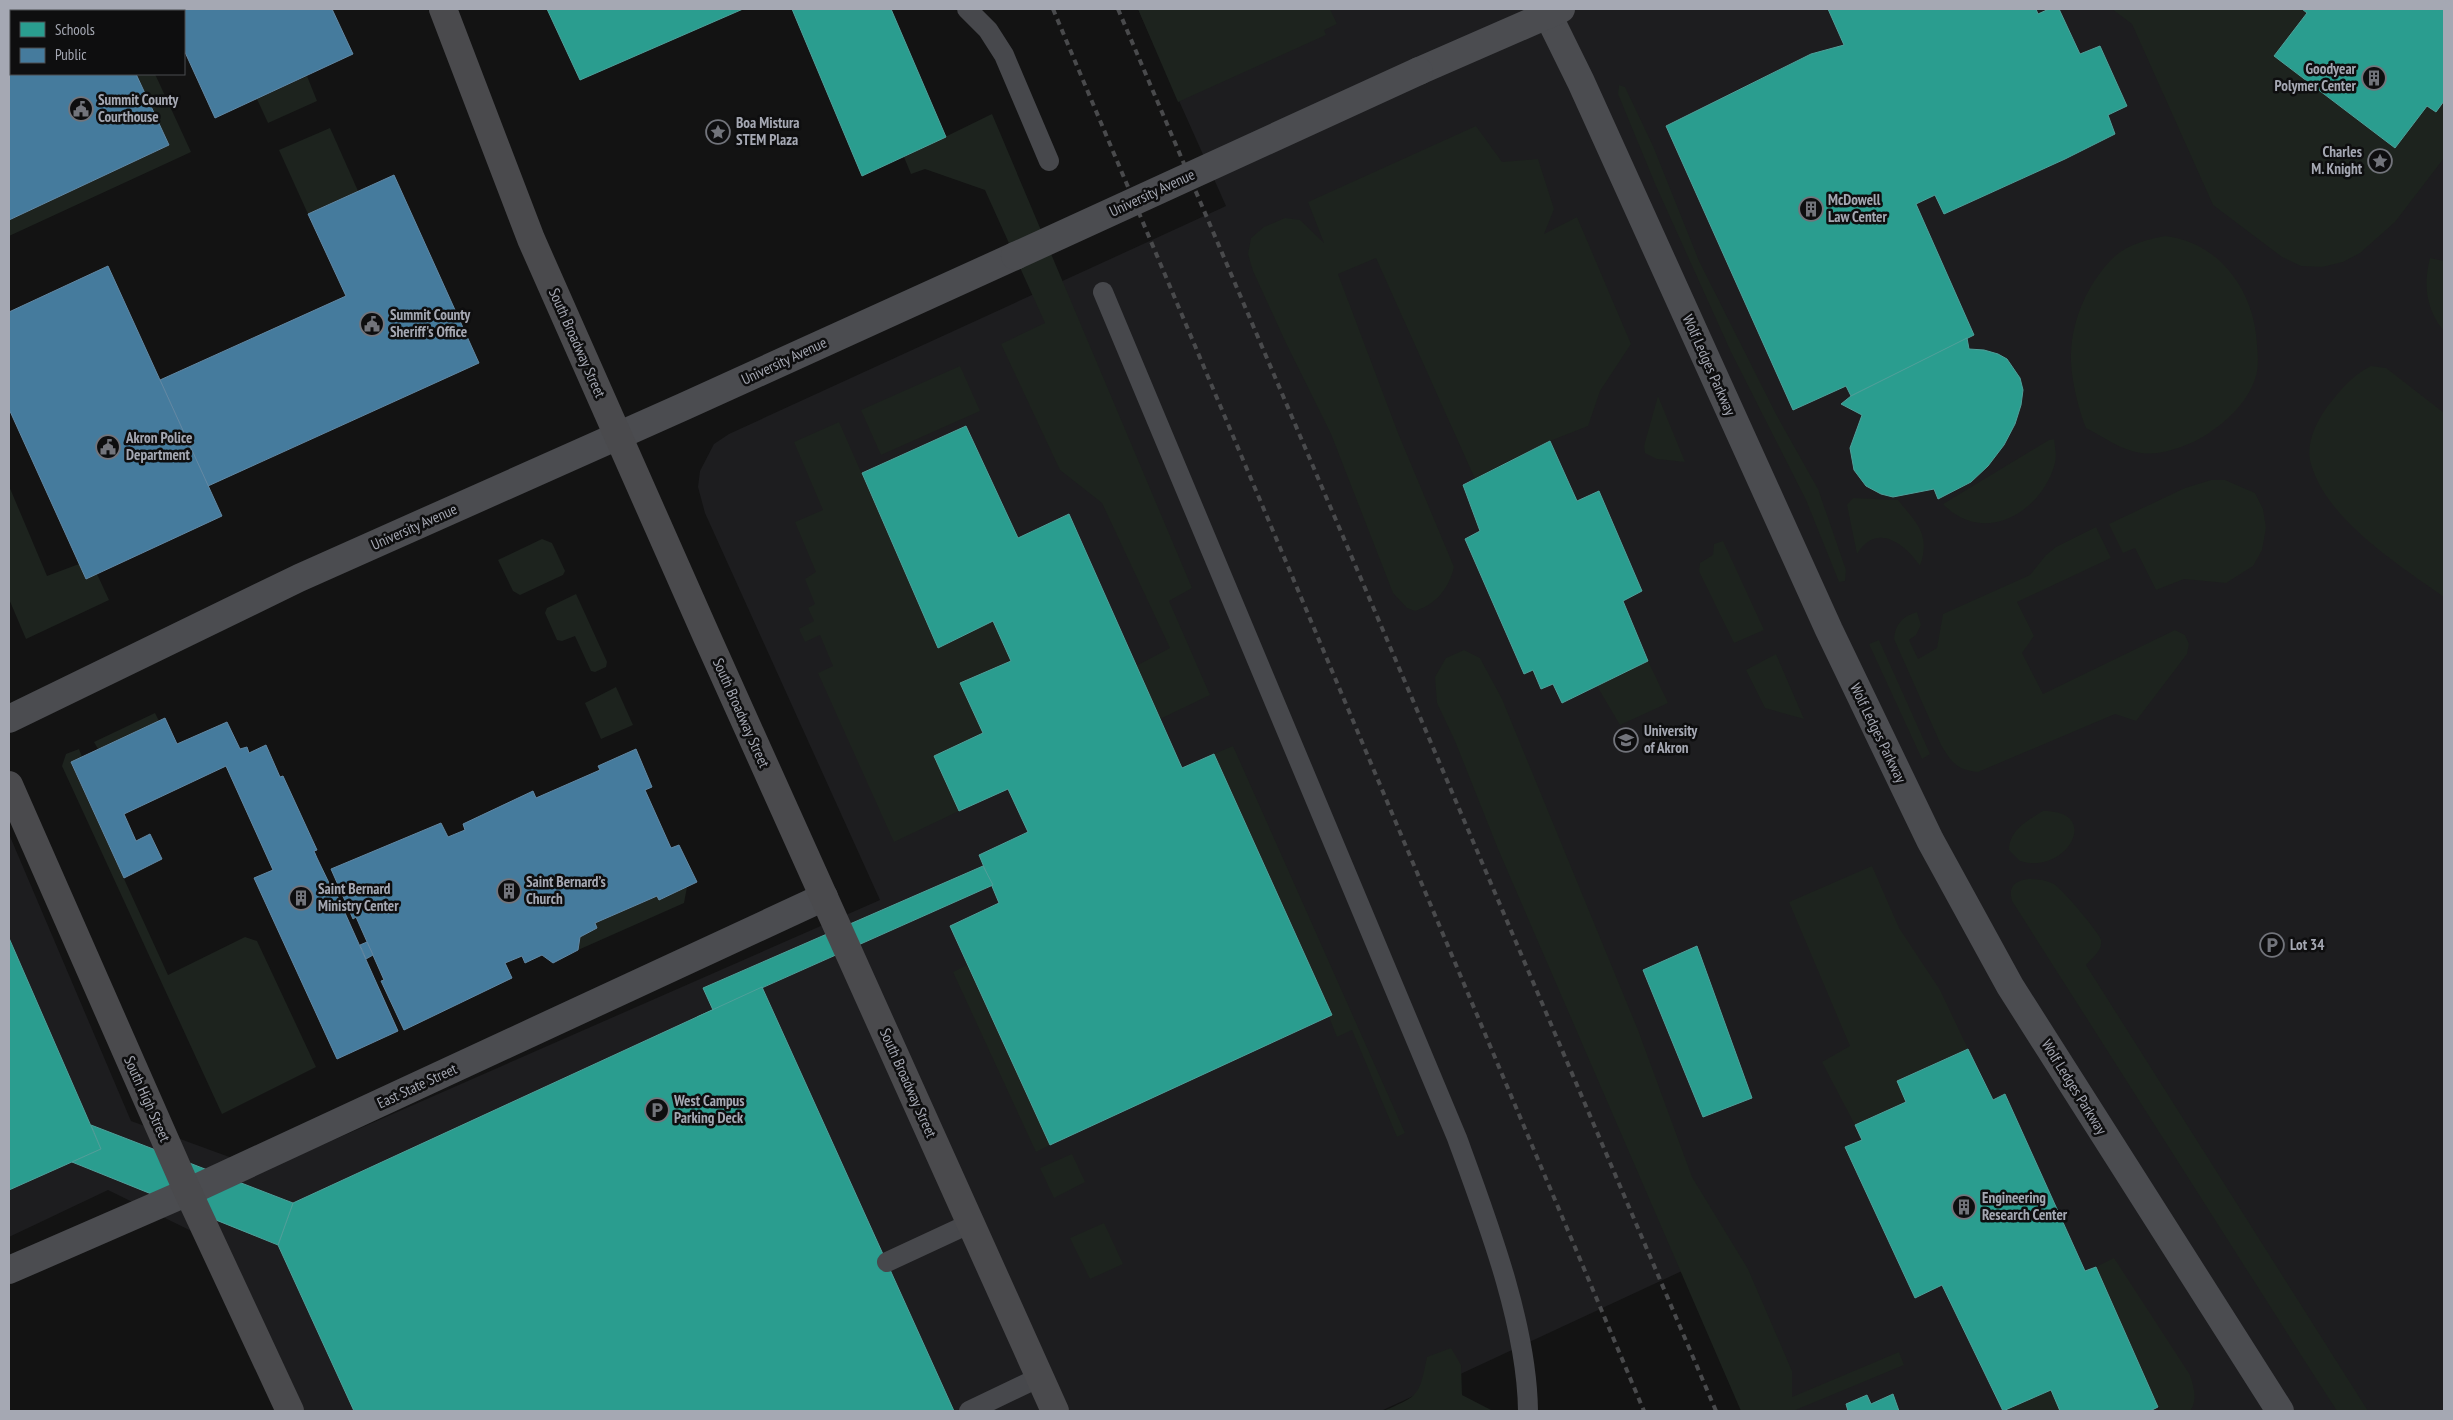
<svg xmlns="http://www.w3.org/2000/svg" width="2453" height="1420" font-family="'PT Sans Narrow',sans-serif">
<rect width="100%" height="100%" fill="#131313"/>
<polygon fill="#1d1d1f" points="1138,9 2444,9 2444,1411 1760,1411 1697,1264 1381,1411 302,1411 228,1249 108,1190 9,1237 9,834 131,1121 265,1170 880,900 705,513 698,487 700,471 714,444 729,434 1226,206"/>
<g fill="#1d231e">
<polygon points="1138,9 1330,9 1337,24 1324,30 1326,35 1178,102"/>
<polygon points="2112,9 2302,9 2307,13 2274,56 2395,148 2427,106 2436,112 2444,101 2444,158 2395,222 2360,253 2343,262 2322,267 2301,266 2282,257 2213,205 2132,24"/>
<polygon points="136,74 155,74 191,152 9,236 9,220 169,145"/>
<polygon points="307,76 317,101 268,123 257,99"/>
<polygon points="1619,85 1625,87 1653,146 1699,261 1777,416 1818,489 1846,570 1845,581 1839,582 1806,500 1731,352 1656,186 1618,94"/>
<polygon points="992,114 1192,588 1169,601 1210,695 1160,719 1136,666 1170,648 1102,503 1060,470 1001,344 1045,323 985,190 925,169 911,174 904,157"/>
<path d="M1476 126 1502 162 1538 159 1554 209 1544 234 1577 217 1631 344 1600 391 1588 426 1550 441 1475 479 1376 258 1338 274 1398 433 1454 567C1449 588 1437 604 1415 611L1407 608 1393 593 1331 434 1286 343 1253 271 1248 254 1251 238 1264 227 1285 218 1300 220 1324 243 1308 202Z"/>
<polygon points="330,128 358,191 308,214 279,150"/>
<path d="M2165 236C2220 242 2255 292 2257 345 2258 356 2259 368 2255 379 2247 403 2226 422 2206 435 2189 446 2160 456 2141 453 2120 450 2104 437 2086 428 2078 408 2070 375 2071 354 2072 319 2088 283 2113 258 2126 245 2148 239 2165 236Z"/>
<path d="M2430 258 2444 261V331C2426 310 2423 285 2430 258Z"/>
<polygon points="960,366 980,411 881,455 861,410"/>
<path d="M2371 366 2386 368 2444 413V597C2399 565 2327 520 2311 464 2305 444 2316 423 2327 407 2340 391 2352 375 2371 366Z"/>
<polygon points="1658,396 1685,462 1657,459 1645,453 1644,446"/>
<polygon points="839,422 938,648 993,621 1011,661 983,733 934,756 959,811 894,842 818,673 833,666 820,635 805,642 799,629 814,621 808,608 815,604 805,579 816,572 795,522 823,510 794,442"/>
<path d="M2054 439C2055 447 2057 456 2055 463 2042 513 1983 546 1943 504L2049 440Z"/>
<polygon points="2211,480 2225,480 2255,493 2263,509 2266,528 2262,550 2253,566 2226,583 2184,579 2156,590 2135,548 2123,553 2109,524 2185,488"/>
<polygon points="9,486 47,576 79,564 86,579 97,574 109,600 26,639 9,599"/>
<path d="M1853 498 1898 500C1917 524 1931 534 1920 566 1905 543 1876 522 1857 554L1847 505Z"/>
<path d="M2096 527 2111 558 2017 602 2034 636 2022 653 2043 694 2175 630 2185 635 2189 644 2187 654 2136 721 2115 714 1978 772C1957 770 1952 763 1941 745L1894 639C1895 624 1903 616 1917 612L1921 625 1916 635 1909 640 1918 659 1937 648 1943 614 2030 575 2046 555 2056 547Z"/>
<polygon points="542,539 552,543 565,571 563,575 520,595 513,591 498,560"/>
<polygon points="1723,541 1764,630 1734,643 1699,571 1700,563 1713,555 1714,544"/>
<polygon points="576,594 607,662 606,667 595,672 591,671 575,636 562,641 557,640 545,613 547,608"/>
<polygon points="1879,640 1930,754 1922,759 1869,644"/>
<polygon points="1464,650 1480,658 1502,699 1638,1030 1692,1177 1748,1269 1792,1371 1792,1397 1899,1352 1904,1365 1793,1411 1741,1411 1498,849 1455,741 1437,703 1435,677 1446,658"/>
<polygon points="1776,654 1804,719 1765,708 1746,670"/>
<polygon points="1648,661 1668,703 1620,725 1597,686"/>
<polygon points="616,687 633,725 601,739 585,703"/>
<polygon points="155,713 159,721 98,749 94,742"/>
<polygon points="1233,746 1405,1133 1397,1137 1352,1030 1337,1037 1329,1017 1332,1015 1214,754"/>
<polygon points="79,749 82,757 71,763 168,975 245,937 257,941 316,1067 222,1114 62,766 66,754"/>
<path d="M2043 811C2103 810 2067 876 2020 861L2009 850C2009 830 2028 820 2043 811Z"/>
<polygon points="1872,866 1899,928 1940,990 1968,1049 1897,1081 1906,1102 1855,1125 1822,1062 1850,1046 1789,902"/>
<path d="M2028 879C2037 879 2046 880 2054 884 2061 888 2099 932 2101 940 2103 951 2092 958 2086 965L2368 1411H2337L2315 1377 2012 901C2008 887 2014 881 2028 879Z"/>
<polygon points="687,887 684,903 578,950 580,937 597,928 595,923 657,896 659,900"/>
<polygon points="967,965 1050,1145 1036,1152 953,972"/>
<polygon points="1072,1154 1085,1182 1054,1198 1040,1168"/>
<polygon points="1104,1223 1123,1264 1090,1279 1070,1238"/>
<path d="M2114 1258 2190 1375C2194 1388 2198 1400 2190 1411H2160L2096 1267Z"/>
<path d="M1451 1348 1461 1365 1462 1395 1493 1411H1384C1419 1395 1419 1397 1427 1357Z"/>
<polygon points="2051,1390 2060,1411 2005,1411"/>
</g>
<g fill="#2a9d8f" stroke="#4fa09a">
<polygon points="547,9 743,9 580,80"/>
<polygon points="792,9 891,9 946,137 862,176"/>
<polygon points="1828,9 2036,9 2038,14 2049,9 2059,9 2080,54 2100,46 2127,106 2108,115 2115,134 2065,159 1944,214 1935,195 1916,204 1974,335 1851,396 1846,386 1793,410 1666,126 1811,54 1844,45"/>
<polygon points="2302,9 2444,9 2444,101 2436,112 2427,106 2395,148 2274,56 2307,13"/>
<polygon points="1967,338 1969,349 1984,350 1998,354 2007,359 2020,378 2023,390 2021,405 2015,424 2004,445 1988,466 1971,482 1938,499 1934,489 1893,497 1881,494 1866,486 1854,470 1850,448 1862,415 1841,404 1851,396"/>
<polygon points="966,426 1018,538 1069,514 1182,768 1214,754 1332,1015 1050,1145 950,926 999,903 979,855 1028,832 1008,789 959,811 934,756 983,733 960,683 1011,661 993,621 938,648 862,473"/>
<polygon points="1550,441 1577,501 1599,491 1642,591 1623,601 1648,661 1562,703 1553,684 1541,689 1533,670 1524,674 1465,539 1480,531 1463,485"/>
<polygon points="983,866 993,885 728,1003 737,1025 705,1039 697,1017 713,1010 703,988"/>
<polygon points="9,938 101,1149 9,1190"/>
<polygon points="1697,946 1752,1098 1703,1117 1643,970"/>
<polygon points="762,987 954,1411 354,1411 278,1245 293,1203"/>
<polygon points="1968,1049 1993,1100 2005,1094 2085,1271 2096,1267 2158,1407 2150,1411 2060,1411 2051,1390 2003,1411 1942,1285 1915,1298 1845,1147 1862,1140 1855,1125 1906,1102 1897,1081"/>
<polygon points="91,1125 293,1203 278,1245 72,1162 101,1149"/>
<polygon points="1893,1394 1899,1411 1848,1411 1846,1404 1867,1395 1871,1404"/>
</g>
<g fill="#457b9d" stroke="#6288a4">
<polygon points="9,9 332,9 353,54 215,118 184,50 184,11 11,11 11,74 136,74 169,145 9,220"/>
<polygon points="394,175 479,363 208,486 160,380 346,296 308,214"/>
<polygon points="108,266 222,516 86,579 9,409 9,312"/>
<polygon points="165,718 177,744 227,722 240,749 247,747 249,753 266,745 280,777 283,776 317,850 314,851 317,858 330,885 332,884 398,1031 337,1059 254,878 273,870 226,766 124,814 136,841 150,834 162,859 124,878 71,762"/>
<polygon points="636,749 652,787 645,790 671,848 679,845 697,882 659,900 657,896 595,923 597,928 580,937 578,950 553,963 542,955 525,963 522,956 505,963 512,978 404,1030 381,981 384,980 356,917 353,919 331,869 441,823 448,837 465,830 463,824 533,791 536,798 600,770 598,766"/>
<polygon points="367,942 373,955 366,959 360,945"/>
</g>
<g fill="none" stroke-linecap="round" stroke-linejoin="round">
<g stroke="#47484c" stroke-width="20">
<polyline points="967,9 988,30 1004,55 1049,161"/>
<path d="M1103 292 1457 1138C1487 1220 1527 1324 1528 1411"/>
<polyline points="887,1262 971,1223"/>
<polyline points="969,1411 1040,1377"/>
</g>
<g stroke="#4b4c50" stroke-width="28">
<polyline points="1548,15 1581,82 1829,630 1930,840 2010,986 2280,1411"/>
<polyline points="1419,71 1561,9"/>
<polyline points="9,719 299,578 685,406 1015,256"/>
<polyline points="9,1270 188,1192 824,897"/>
</g>
<g stroke="#4a4a4d" stroke-width="28">
<polyline points="443,9 531,239 707,637 1055,1411"/>
<polyline points="9,785 188,1192 290,1411"/>
</g>
<g stroke="#494a4c" stroke-width="4" stroke-dasharray="6 5" stroke-linecap="butt">
<polyline points="1053,9 1644,1411"/>
<polyline points="1118,9 1716,1411"/>
</g>
<polyline stroke="#4b4c50" stroke-width="28" points="1015,256 1419,71"/>
</g>
<defs>
<g id="building-ring" transform="scale(1.25)"><circle r="9.5" fill="#0e0e0f" stroke="#72747b" stroke-width="1.5"/><path d="M-4-6H4V6H1V3H-1V6H-4ZM-2.5-4.3h1.7v1.8h-1.7ZM.8-4.3h1.7v1.8H.8ZM-2.5-1h1.7V.8h-1.7ZM.8-1h1.7V.8H.8Z" fill="#72747b"/></g>
<g id="civic-ring" transform="scale(1.25)"><circle r="9.5" fill="#0e0e0f" stroke="#72747b" stroke-width="1.5"/><path d="M-.6-6.5H3V-4.5H.6V-3L4-1V1h2V6H-6V1h2V-1L-.6-3ZM-1.2 2.5V6h2.4V2.5Z" fill="#72747b"/></g>
<g id="sight-ring" transform="scale(1.25)"><circle r="9.5" fill="#0e0e0f" stroke="#72747b" stroke-width="1.5"/><path d="M0-6L1.8-2.2L6-1.7L2.9 1.2L3.7 5.4L0 3.3L-3.7 5.4L-2.9 1.2L-6-1.7L-1.8-2.2Z" fill="#72747b"/></g>
<g id="university-ring" transform="scale(1.25)"><circle r="9.5" fill="#0e0e0f" stroke="#72747b" stroke-width="1.5"/><path d="M0-5L7-2L0 1L-7-2ZM-4 1L0 2.5L4 1V4Q0 6-4 4Z" fill="#72747b"/></g>
<g id="parking-ring" transform="scale(1.25)"><circle r="9.5" fill="#0e0e0f" stroke="#72747b" stroke-width="1.5"/><path d="M-3.5-5.5H1a3.5 3.5 0 0 1 0 7H-1V5.5H-3.5ZM-1-3.4V-.6H.8a1.4 1.4 0 0 0 0-2.8Z" fill="#72747b"/></g>
</defs>
<g fill-rule="evenodd">
<use href="#building-ring" x="2374" y="78"/>
<use href="#civic-ring" x="81" y="109"/>
<use href="#sight-ring" x="718" y="132"/>
<use href="#sight-ring" x="2380" y="161"/>
<use href="#building-ring" x="1811" y="209"/>
<use href="#civic-ring" x="372" y="324"/>
<use href="#civic-ring" x="108" y="447"/>
<use href="#university-ring" x="1626" y="740"/>
<use href="#building-ring" x="509" y="891"/>
<use href="#building-ring" x="301" y="898"/>
<use href="#parking-ring" x="2272" y="945"/>
<use href="#parking-ring" x="657" y="1110"/>
<use href="#building-ring" x="1964" y="1207"/>
</g>
<g text-anchor="middle" stroke-width="5" stroke-linejoin="round" paint-order="stroke">
<g font-size="15" font-weight="bold" fill="#a5a8b3" stroke="#0e0e0f" text-anchor="start">
<text x="2356" y="74" text-anchor="end">Goodyear<tspan x="2356" dy="17">Polymer Center</tspan></text>
<text x="98" y="105">Summit County<tspan x="98" dy="17">Courthouse</tspan></text>
<text x="736" y="128">Boa Mistura<tspan x="736" dy="17">STEM Plaza</tspan></text>
<text x="2362" y="157" text-anchor="end">Charles<tspan x="2362" dy="17">M. Knight</tspan></text>
<text x="1828" y="205">McDowell<tspan x="1828" dy="17">Law Center</tspan></text>
<text x="390" y="320">Summit County<tspan x="390" dy="17">Sheriff's Office</tspan></text>
<text x="126" y="443">Akron Police<tspan x="126" dy="17">Department</tspan></text>
<text x="1644" y="736">University<tspan x="1644" dy="17">of Akron</tspan></text>
<text x="526" y="887">Saint Bernard’s<tspan x="526" dy="17">Church</tspan></text>
<text x="318" y="894">Saint Bernard<tspan x="318" dy="17">Ministry Center</tspan></text>
<text x="2290" y="950">Lot 34</text>
<text x="674" y="1106">West Campus<tspan x="674" dy="17">Parking Deck</tspan></text>
<text x="1982" y="1203">Engineering<tspan x="1982" dy="17">Research Center</tspan></text>
</g>
<g font-size="15" fill="#a5a8b3" stroke="#0e0e0f">
<text transform="translate(1152 193) rotate(-25)" y="5">University Avenue</text>
<text transform="translate(577 343) rotate(66)" y="5">South Broadway Street</text>
<text transform="translate(784 361) rotate(-25)" y="5">University Avenue</text>
<text transform="translate(1709 365) rotate(66)" y="5">Wolf Ledges Parkway</text>
<text transform="translate(414 527) rotate(-24)" y="5">University Avenue</text>
<text transform="translate(741 713) rotate(66)" y="5">South Broadway Street</text>
<text transform="translate(1878 733) rotate(64)" y="5">Wolf Ledges Parkway</text>
<text transform="translate(908 1083) rotate(66)" y="5">South Broadway Street</text>
<text transform="translate(417 1086) rotate(-25)" y="5">East State Street</text>
<text transform="translate(2074 1087) rotate(58)" y="5">Wolf Ledges Parkway</text>
<text transform="translate(147 1099) rotate(66)" y="5">South High Street</text>
</g>
</g>
<rect width="2453" height="1420" fill="none" stroke="#a5a8b3" stroke-width="20"/>
<rect x="10" y="10" width="175" height="65" fill="#0e0e0f" stroke="#4a4c51"/>
<rect x="20" y="22" width="25" height="15" fill="#2a9d8f" stroke="#4a4c51"/>
<text x="55" y="35" font-size="15" fill="#a5a8b3">Schools</text>
<rect x="20" y="48" width="25" height="15" fill="#457b9d" stroke="#4a4c51"/>
<text x="55" y="60" font-size="15" fill="#a5a8b3">Public</text>
</svg>
